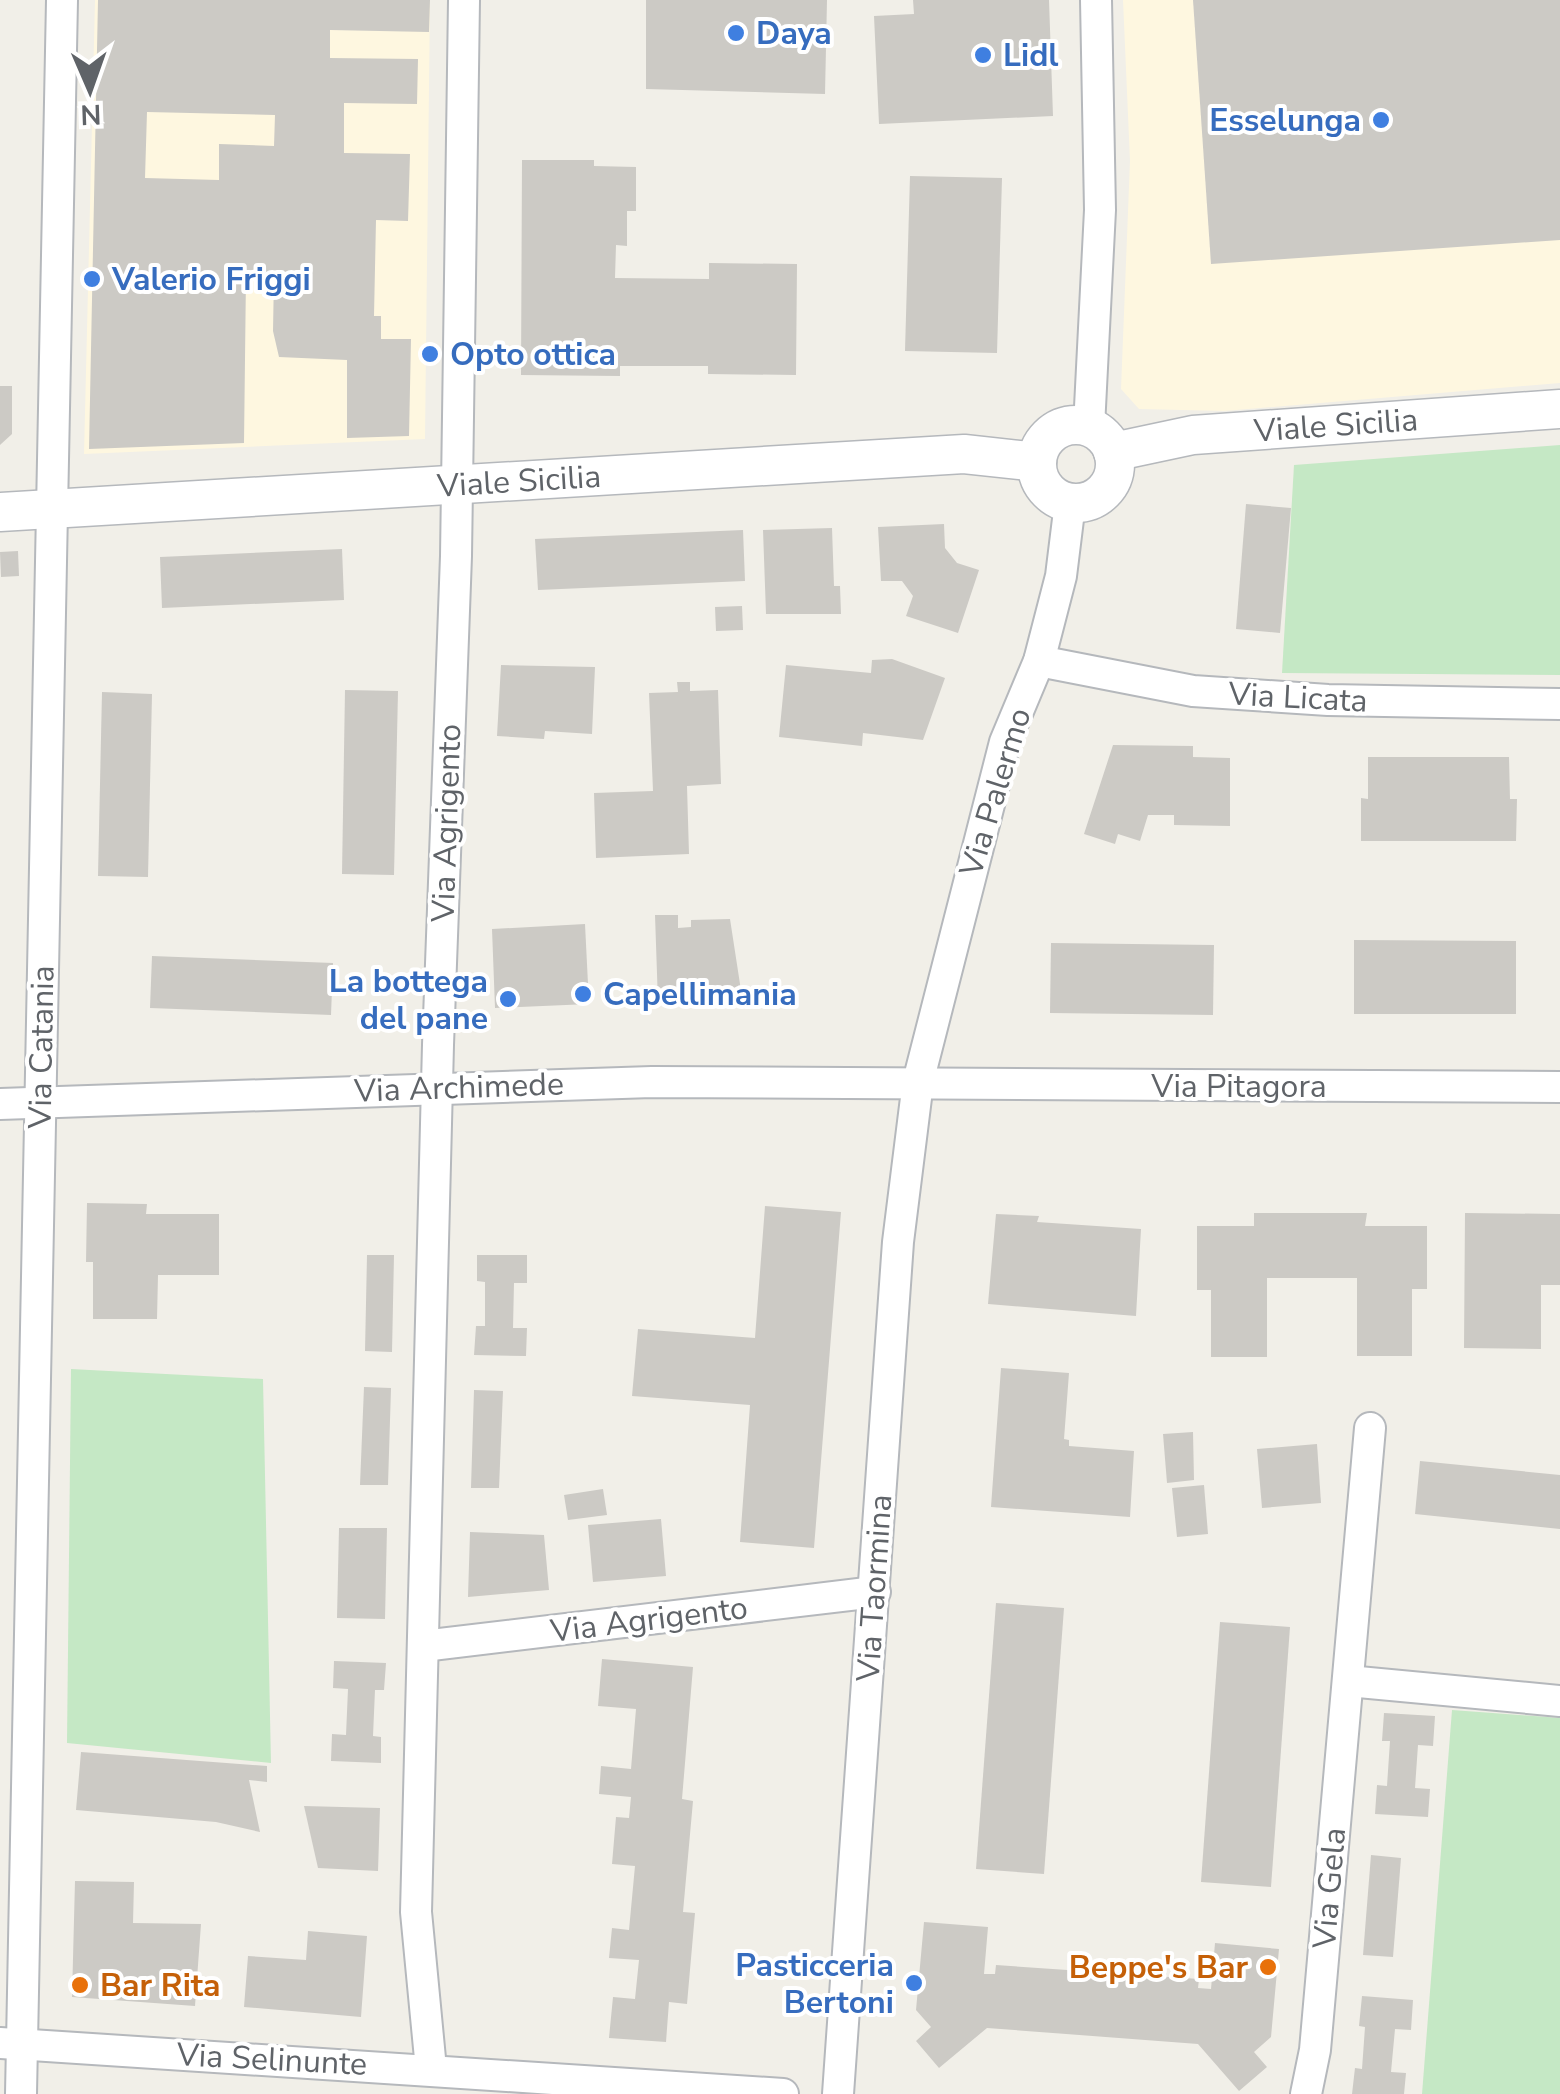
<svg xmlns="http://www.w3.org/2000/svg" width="1560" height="2094" font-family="'Nunito Sans',sans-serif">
<rect width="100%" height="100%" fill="#f1efe8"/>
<g fill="#fef7e0">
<polygon points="95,0 430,0 425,439 84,454"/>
<polygon points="1123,0 1560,0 1560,383 1224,411 1139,409 1121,389 1130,161"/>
</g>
<g fill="#c5e8c5">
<polygon points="1560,445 1560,675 1282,673 1294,465"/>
<polygon points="71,1369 263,1379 271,1763 67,1743"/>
<polygon points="1452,1710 1560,1718 1560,2094 1422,2094"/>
</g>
<g fill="#cccac5" fill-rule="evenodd">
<path d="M98 0H430L429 32 330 30V58L418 59 417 104 344 103V153L410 154 408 221 376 220 374 316H381V339H411L409 436 347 438V360L279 357 273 331 274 275H246L244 443 89 449ZM147 112 275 115 274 146 219 144V180L145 178Z"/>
<polygon points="646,0 827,0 825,94 646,89"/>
<polygon points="913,0 1049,0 1053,116 879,124 874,16 914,14"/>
<polygon points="1193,0 1560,0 1560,240 1211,264"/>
<polygon points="522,160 594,160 594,166 636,167 636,211 627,211 627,246 616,245 615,278 709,279 709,263 797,264 796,375 708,374 708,366 620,366 620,376 521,375"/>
<polygon points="910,176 1002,178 997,353 905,351"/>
<polygon points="0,386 12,386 12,434 0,445"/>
<polygon points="1246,504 1291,508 1280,633 1236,629"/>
<polygon points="944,524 945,548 957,563 979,570 958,633 906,616 913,596 902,581 881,581 878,527"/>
<polygon points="832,528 834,586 840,586 841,614 766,614 763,530"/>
<polygon points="743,530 745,581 538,590 535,539"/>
<polygon points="342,549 344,600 162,608 160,557"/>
<polygon points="18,551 19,576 1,577 0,552"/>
<polygon points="742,606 743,630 716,631 715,607"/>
<polygon points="892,659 945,678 923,740 863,733 862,746 779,737 786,665 871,673 872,660"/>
<polygon points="501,665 595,667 592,734 545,731 544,739 497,736"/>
<polygon points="677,682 690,682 690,691 718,690 721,784 687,786 689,854 596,858 594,793 653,791 649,693 678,692"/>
<polygon points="345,690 398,691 394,875 342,874"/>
<polygon points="102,692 152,694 148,877 98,876"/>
<polygon points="1113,745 1193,746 1193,757 1230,758 1230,826 1174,825 1174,815 1148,815 1140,841 1118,834 1115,844 1084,834"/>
<polygon points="1368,757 1509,757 1510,799 1517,799 1516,841 1361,841 1361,798 1368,799"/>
<polygon points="655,915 678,915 678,928 691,927 691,920 730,919 742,997 683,998 683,1003 658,1003"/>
<polygon points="585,924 589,1004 495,1008 492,929"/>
<polygon points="1354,940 1516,941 1516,1014 1354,1014"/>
<polygon points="1051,943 1214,945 1213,1015 1050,1013"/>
<polygon points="152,956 333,963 331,1015 150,1008"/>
<polygon points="87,1203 147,1204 146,1214 219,1214 219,1275 158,1275 157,1319 93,1319 93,1262 86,1262"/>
<polygon points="765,1206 841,1212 814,1548 740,1542 750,1405 632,1396 638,1329 755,1338"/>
<polygon points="1254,1213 1367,1213 1365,1226 1427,1226 1427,1289 1412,1289 1412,1356 1357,1356 1357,1278 1267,1278 1267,1357 1211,1357 1211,1290 1197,1290 1197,1226 1254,1226"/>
<polygon points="1465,1213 1560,1214 1560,1285 1541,1285 1541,1349 1464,1348"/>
<polygon points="996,1214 1039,1216 1037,1222 1141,1229 1136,1316 988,1304"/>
<polygon points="367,1255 394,1255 392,1352 365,1351"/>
<polygon points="477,1255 527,1255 527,1283 514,1283 513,1328 527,1328 526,1356 474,1355 476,1326 485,1326 485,1282 477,1281"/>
<polygon points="1001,1368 1069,1373 1064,1439 1069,1440 1069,1446 1134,1451 1130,1517 991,1507"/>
<polygon points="364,1387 391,1388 388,1485 360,1485"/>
<polygon points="474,1390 503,1391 499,1488 471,1488"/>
<polygon points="1193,1432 1194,1480 1167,1483 1163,1434"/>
<polygon points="1317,1444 1321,1503 1262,1508 1257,1449"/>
<polygon points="1420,1461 1560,1475 1560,1529 1415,1514"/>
<polygon points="1204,1485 1208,1534 1177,1537 1172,1488"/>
<polygon points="603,1489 607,1515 568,1520 564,1495"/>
<polygon points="661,1519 666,1576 593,1582 588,1525"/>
<polygon points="339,1528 387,1528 385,1619 337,1618"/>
<polygon points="470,1532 544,1535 549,1590 468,1597"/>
<polygon points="996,1603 1064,1608 1044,1874 976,1869"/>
<polygon points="1220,1622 1290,1627 1271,1887 1201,1882"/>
<polygon points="602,1659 693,1667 682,1799 693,1801 683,1912 695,1913 687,2004 669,2002 666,2042 609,2038 613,1997 635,1999 639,1960 609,1958 612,1928 629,1930 635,1866 612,1864 616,1817 629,1818 631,1797 599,1794 601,1766 631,1769 636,1709 598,1706"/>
<polygon points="334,1661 386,1663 384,1690 375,1690 373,1736 381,1737 381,1763 331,1761 332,1734 346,1735 348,1689 333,1688"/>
<polygon points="1384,1713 1435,1716 1433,1746 1418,1745 1415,1788 1430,1789 1428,1817 1375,1814 1377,1785 1387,1786 1390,1741 1382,1741"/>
<polygon points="81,1752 267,1766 267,1782 249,1780 260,1832 216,1822 76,1810"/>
<polygon points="304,1806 380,1808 378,1871 318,1868"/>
<polygon points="1371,1855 1401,1858 1393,1957 1363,1955"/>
<polygon points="75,1881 134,1882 133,1923 201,1924 195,2006 72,1997"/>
<polygon points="924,1922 988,1927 984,1974 995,1974 996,1965 1199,1979 1198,1988 1211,1989 1215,1943 1279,1949 1271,2037 1254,2052 1267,2067 1239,2091 1198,2044 987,2028 939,2068 916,2041 931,2027 916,2010"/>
<polygon points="308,1931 367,1936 361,2017 244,2007 248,1956 306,1960"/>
<polygon points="1362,1996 1413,2000 1411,2030 1395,2029 1391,2072 1406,2073 1404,2094 1352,2094 1355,2068 1362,2069 1365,2027 1359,2026"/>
</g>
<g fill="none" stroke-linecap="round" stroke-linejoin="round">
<g stroke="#b5b8bc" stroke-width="34">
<g id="minor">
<polyline points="1089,427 1100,210 1096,0"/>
<polyline points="1039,661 1193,691 1328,700 1560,704"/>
<polyline points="0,1104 652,1082 1560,1087"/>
<polyline points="423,1646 875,1592"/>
<polyline points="1348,1681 1560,1701"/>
<polyline points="0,2043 783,2094"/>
<polyline points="431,2069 416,1912 438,1045 456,556 464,0"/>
<polyline points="21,2094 62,0"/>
<polyline points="838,2094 898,1242 918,1082 1005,742 1039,661 1061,576 1070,503"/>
<polyline points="1306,2094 1315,2050 1370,1428"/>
</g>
</g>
<g stroke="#b5b8bc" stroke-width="41">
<g id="tertiary">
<circle cx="1076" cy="464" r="39"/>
<path id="s1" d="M1113 452 1193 435 1560 409"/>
<path id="s2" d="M0 512 964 454 1037 462"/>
</g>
</g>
<use href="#minor" stroke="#fff" stroke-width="30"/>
<use href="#tertiary" stroke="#fff" stroke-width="38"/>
</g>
<g fill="#3f7fe0" stroke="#fff" stroke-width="4">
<circle cx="736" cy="33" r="10"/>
<circle cx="983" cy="55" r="10"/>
<circle cx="1381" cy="120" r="10"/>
<circle cx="92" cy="279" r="10"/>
<circle cx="430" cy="354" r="10"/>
<circle cx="583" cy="994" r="10"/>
<circle cx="508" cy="999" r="10"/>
<circle cx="914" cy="1983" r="10"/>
</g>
<g fill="#e8710a" stroke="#fff" stroke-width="4">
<circle cx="1268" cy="1967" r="10"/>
<circle cx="80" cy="1985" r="10"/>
</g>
<g text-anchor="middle" stroke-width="8" stroke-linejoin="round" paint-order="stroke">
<g font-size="32" font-weight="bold" fill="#366cbe" stroke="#fff" text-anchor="start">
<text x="756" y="44">Daya</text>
<text x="1003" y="66">Lidl</text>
<text x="1361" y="131" text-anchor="end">Esselunga</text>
<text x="112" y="290">Valerio Friggi</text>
<text x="450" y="365">Opto ottica</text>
<text x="488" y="992" text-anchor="end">La bottega<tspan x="488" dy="37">del pane</tspan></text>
<text x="603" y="1005">Capellimania</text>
<text x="894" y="1976" text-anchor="end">Pasticceria<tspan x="894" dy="37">Bertoni</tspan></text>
</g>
<g font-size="32" fill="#5f6368" stroke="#fff">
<text dy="11" stroke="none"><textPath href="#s1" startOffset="225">Viale Sicilia</textPath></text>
<text dy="11" stroke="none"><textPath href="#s2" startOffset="520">Viale Sicilia</textPath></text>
<text transform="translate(1298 697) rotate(3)" y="11">Via Licata</text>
<text transform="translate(995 792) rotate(-73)" y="11">Via Palermo</text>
<text transform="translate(446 823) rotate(-88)" y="11">Via Agrigento</text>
<text transform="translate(41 1047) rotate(-89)" y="11">Via Catania</text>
<text x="1239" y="1097">Via Pitagora</text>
<text transform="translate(459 1087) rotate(-2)" y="11">Via Archimede</text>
<text transform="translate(874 1588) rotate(-86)" y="11">Via Taormina</text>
<text transform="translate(649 1619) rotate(-7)" y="11">Via Agrigento</text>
<text transform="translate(1329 1888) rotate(-85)" y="11">Via Gela</text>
<text transform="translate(272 2059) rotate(3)" y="11">Via Selinunte</text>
</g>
<g font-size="32" font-weight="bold" fill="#c56008" stroke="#fff" text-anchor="end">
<text x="1248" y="1978">Beppe's Bar</text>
<text x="100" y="1996" text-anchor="start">Bar Rita</text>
</g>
</g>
<g transform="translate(90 90) rotate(178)" stroke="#ffffff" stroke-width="8" paint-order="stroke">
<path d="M0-8L18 38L0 25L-18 38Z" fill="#5f6368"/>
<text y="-15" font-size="28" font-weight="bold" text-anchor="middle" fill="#5f6368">N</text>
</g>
</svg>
